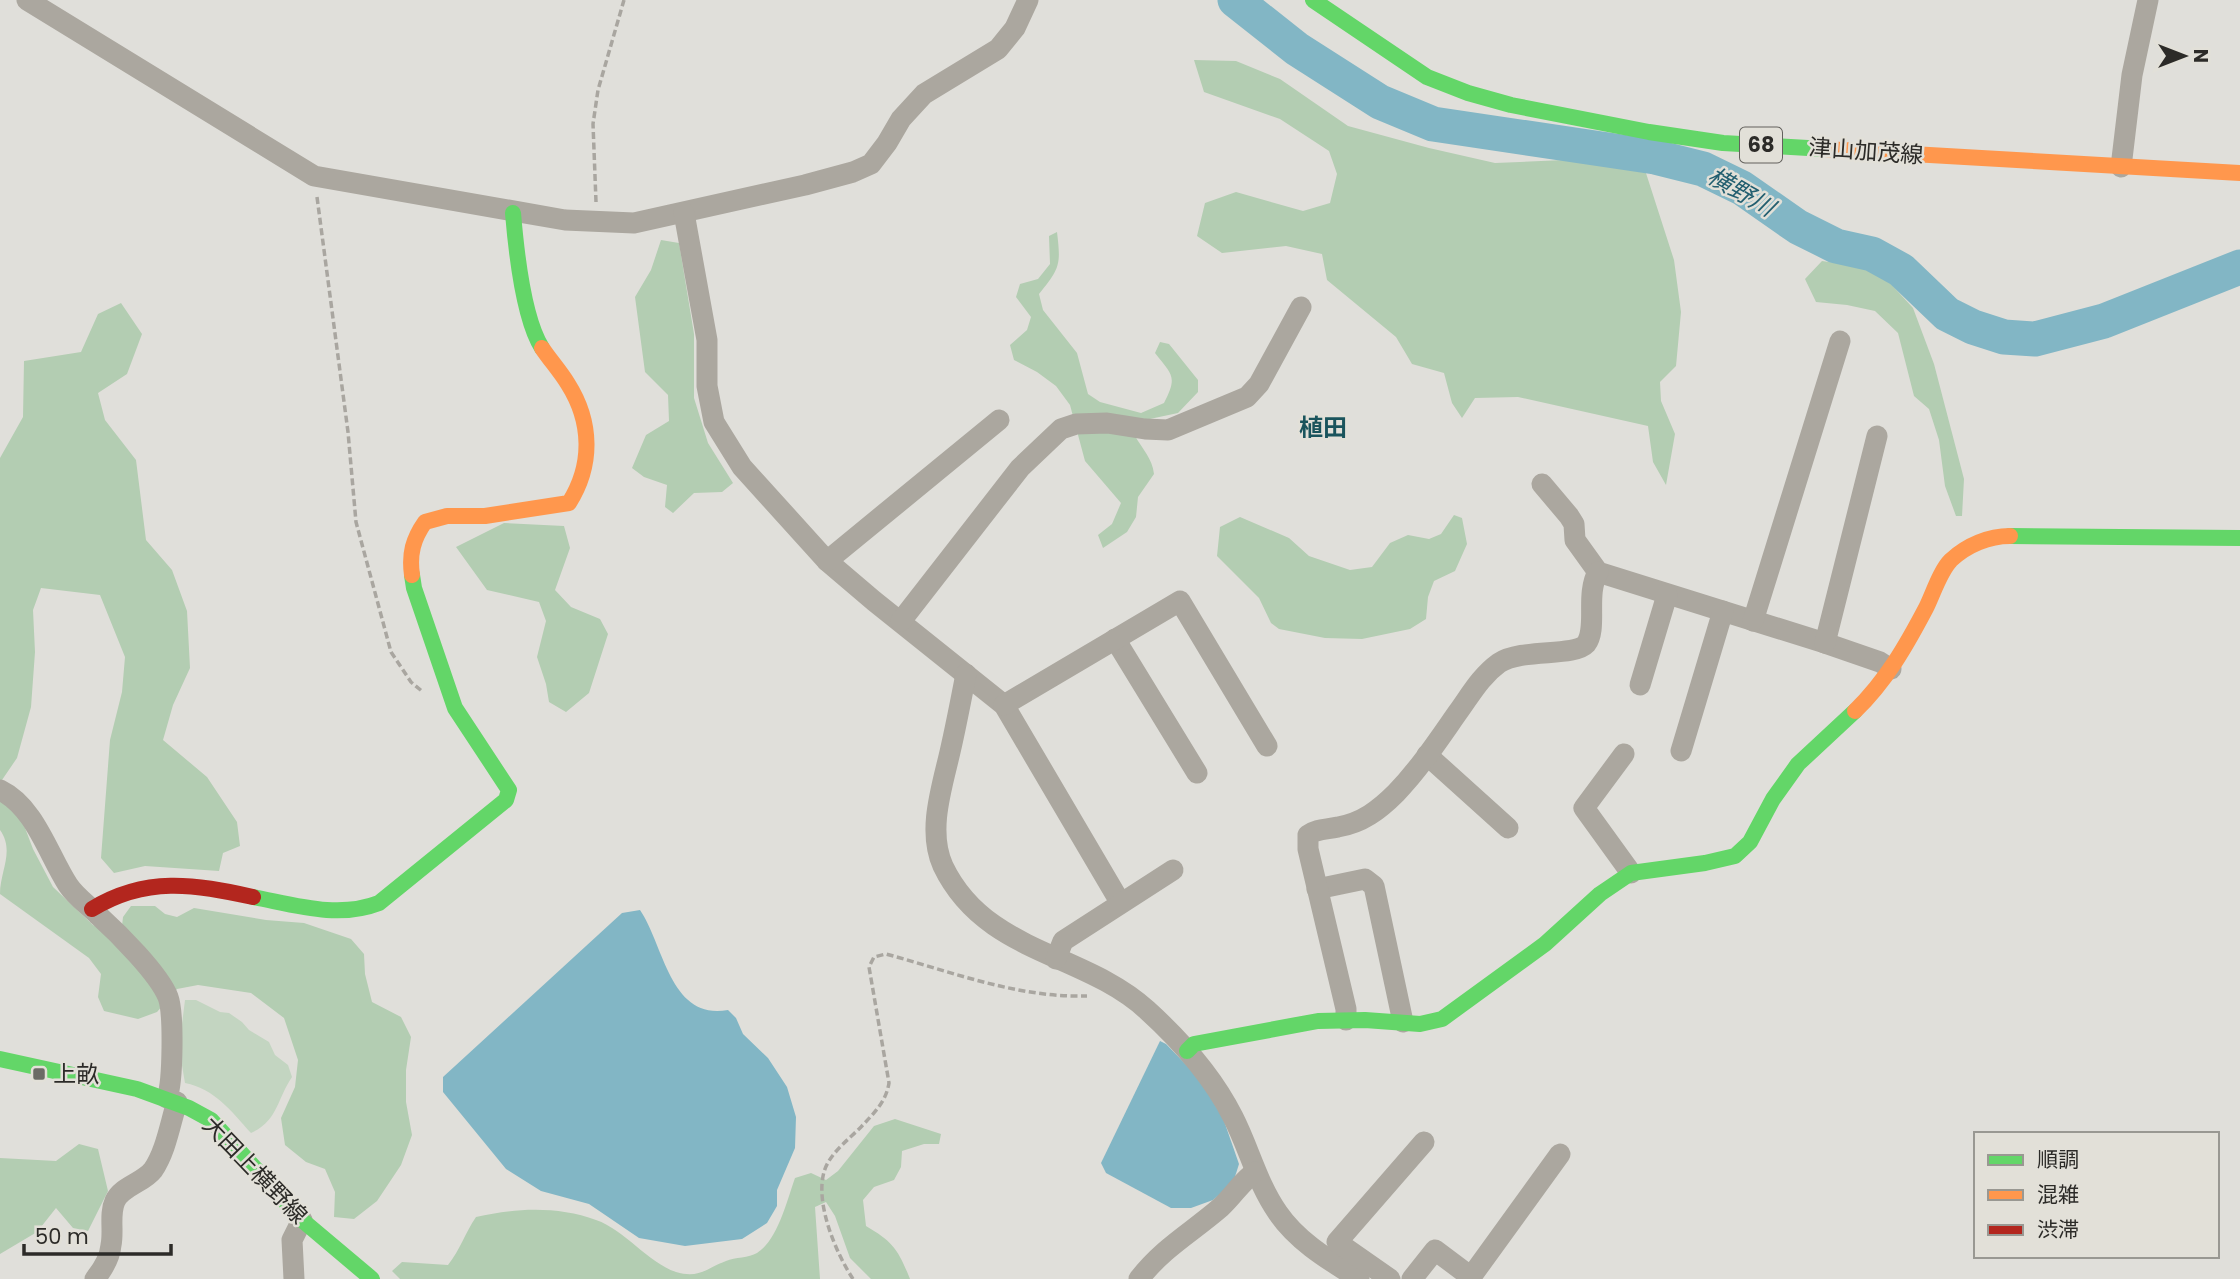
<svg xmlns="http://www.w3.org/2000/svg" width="2240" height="1279" font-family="Poppins,'Noto Sans JP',sans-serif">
<rect width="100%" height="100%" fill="#e0dfda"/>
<path fill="#c3d5c1" d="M185 1000H196L220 1012 229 1013 242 1022 249 1030 269 1042 275 1055 288 1065 292 1077C277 1099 278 1121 251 1133 231 1111 215 1089 185 1083L179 1048Z"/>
<g fill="#b3cdb2">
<polygon points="1194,60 1236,61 1280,79 1348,126 1429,148 1495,163 1564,160 1645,170 1674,260 1681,312 1676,366 1660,382 1661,401 1675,434 1666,485 1653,462 1648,426 1518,397 1475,398 1462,418 1452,403 1444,373 1412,364 1396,337 1327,280 1322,254 1286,246 1222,253 1197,236 1205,203 1236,192 1303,211 1330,203 1337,174 1329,151 1280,119 1204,92"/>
<path d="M1057 232C1061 265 1060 268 1039 294L1043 310 1077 353 1088 394 1100 402 1141 413 1164 403C1178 376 1172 375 1155 353L1160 342 1169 344 1198 380V392L1178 413 1145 420 1135 436C1143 450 1152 458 1154 474L1138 497 1136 517 1127 532 1103 548 1098 535 1112 524 1121 503 1085 461 1070 405 1056 386 1037 372 1014 360 1010 345 1027 330 1031 317 1016 297 1020 284 1038 279 1050 264 1049 236Z"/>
<polygon points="661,240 679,243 694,334 694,398 708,443 733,483 722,492 694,493 673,513 665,507 667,485 644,477 632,468 646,435 669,421 668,395 645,372 635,297 651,270"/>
<polygon points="1822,261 1877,269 1913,308 1934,364 1964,479 1962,516 1956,516 1945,486 1939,440 1929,409 1914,396 1898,333 1875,311 1847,305 1816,302 1805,279"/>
<path d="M121 303 142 334 127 374 98 393 105 420 136 460 146 540 172 570 187 611 190 668 173 705 163 740 207 777 237 822 240 846 223 853 219 871 145 866 114 873 101 858 110 740 122 692 125 657 100 595 41 588 33 610 35 652 31 707 17 758 2 780 3 800 22 820 33 849 53 887 93 925 109 934 122 926 123 917 131 906H155L165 914 177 917 194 908 266 920 304 923 351 939 364 954 365 974 372 1002 401 1017 411 1037 406 1070V1102L412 1135 401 1165 377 1201 354 1219 334 1217 335 1192 325 1169 306 1162 285 1145 281 1118 295 1087 298 1060 284 1018 251 993 198 985 177 989 157 1012 138 1019 104 1011 98 997 101 974 89 958 0 894C0 871 15 851 0 830V458L23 417 24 361 81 352 98 314Z"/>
<polygon points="1454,515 1462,518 1467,544 1455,571 1434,581 1428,597 1426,619 1410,629 1362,639 1325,638 1279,629 1271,623 1259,598 1217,556 1220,527 1240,517 1289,538 1309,556 1350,570 1372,567 1390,543 1408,535 1429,539 1441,534"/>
<polygon points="504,523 564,526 570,548 555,590 571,607 600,619 608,634 589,693 566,712 549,702 546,684 537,657 546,621 539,602 487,590 456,547"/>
<path d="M895 1119 941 1134 939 1144H924L902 1151 901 1167 894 1180 874 1187 863 1200 866 1226C893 1242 898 1249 910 1279H871L850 1258 835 1216 826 1202 815 1207 820 1279H400L392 1271 402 1262 448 1265C460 1250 465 1233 476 1217 515 1208 558 1206 596 1220 625 1230 647 1262 676 1272 699 1279 707 1268 726 1261 735 1257 749 1258 757 1253 778 1240 787 1200 795 1178L811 1173 826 1180 838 1171 874 1126Z"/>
<polygon points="79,1144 98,1149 108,1191 88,1231 73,1228 56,1208 37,1232 0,1254 0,1158 56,1161"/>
</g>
<g fill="#82b6c5">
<path d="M640 910C664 945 670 1021 728 1010L736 1018 743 1034 768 1058 787 1087 796 1117 795 1148 777 1190V1206L767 1223 742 1239 685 1246 639 1238 589 1204 541 1191 506 1169 443 1092V1077L622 913Z"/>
<polygon points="1160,1041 1166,1044 1198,1077 1223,1118 1239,1164 1233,1183 1213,1200 1191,1208 1171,1208 1106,1173 1101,1163"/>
</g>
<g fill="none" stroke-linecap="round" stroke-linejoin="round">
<polyline stroke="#82b6c5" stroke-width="35" points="1235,0 1297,49 1380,102 1433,124 1655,157 1703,169 1742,188 1798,227 1836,246 1872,254 1901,270 1947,314 1973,327 2004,337 2035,339 2104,321 2240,267"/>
<g stroke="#a9a6a0" stroke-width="3.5" stroke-dasharray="7 3.5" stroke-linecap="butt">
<polyline points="317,197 348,432 356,522 391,652 411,682 423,692"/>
<polyline points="596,202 593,124 598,90 624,0"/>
<path d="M853 1279C836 1253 815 1204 824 1172 829 1154 848 1140 861 1127 874 1113 886 1102 889 1083L869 967 874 957 886 954C952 972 1018 998 1087 996"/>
</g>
<g stroke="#aba79f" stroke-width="21">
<polyline points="27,0 314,176 565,220 634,223 805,185 853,172 871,164 887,143 901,119 924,94 998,49 1015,28 1028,0"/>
<polyline points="2121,167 2132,75 2148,0"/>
<polyline points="684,213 707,340 707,386 714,422 742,467 827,561 874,601 1004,705 1120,902"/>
<polyline points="1542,484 1569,516 1574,524 1575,540 1598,572 1825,643 1880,662 1891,669"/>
<polyline points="827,561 999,420"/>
<polyline points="901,621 1020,468 1061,429 1076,424 1107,423 1145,429 1168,430 1247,397 1259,384 1301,307"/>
<polyline points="1753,621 1840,341"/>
<polyline points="1115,639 1197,773"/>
<polyline points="1825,643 1877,436"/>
<path d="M966 674C961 700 956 726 950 752 942 787 927 831 943 866 985 954 1084 952 1147 1010 1180 1040 1213 1077 1233 1117 1249 1148 1257 1183 1278 1213 1298 1242 1329 1260 1359 1279"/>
<polyline points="1640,685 1667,595"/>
<polyline points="1004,705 1180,601 1267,746"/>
<polyline points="1681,751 1723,611"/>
<polyline points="1624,754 1584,808 1631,873"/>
<polyline points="1427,755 1508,828"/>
<path d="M0 790C35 807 48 854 68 885 76 897 88 905 98 915 118 933 159 974 168 997 174 1013 173 1082 167 1098"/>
<polyline points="1317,889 1365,879 1374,886 1403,1022"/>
<polyline points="1056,959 1063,941 1173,870"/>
<path d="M1346 1020V1009L1308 849V835C1318 828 1326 830 1338 827 1362 823 1379 810 1396 793 1420 768 1439 739 1458 712 1471 694 1481 676 1499 663 1522 648 1574 657 1586 644 1598 628 1585 595 1598 572"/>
<path d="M95 1279C103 1269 110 1258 111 1245 114 1231 109 1214 115 1201 122 1186 143 1183 153 1170 166 1151 170 1124 177 1102"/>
<polyline points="294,1279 292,1240 302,1220"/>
<path d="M1139 1279C1164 1247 1191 1233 1221 1207 1233 1196 1242 1181 1255 1172"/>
<polyline points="1390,1279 1337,1242 1424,1142"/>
<polyline points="1412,1279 1435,1250 1471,1277 1560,1154"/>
</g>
<g stroke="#63d668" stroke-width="16">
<polyline points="1313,0 1427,77 1468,93 1511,105 1649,132 1723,143 1825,149"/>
<path d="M513 213C516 249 523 318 542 348"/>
<polyline points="2010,536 2240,538"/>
<path d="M253 897C295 905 338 919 379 903L506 800 509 790 455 708 414 588 412 575"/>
<polyline points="1187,1051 1194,1044 1318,1021 1365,1020 1420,1024 1442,1019 1545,944 1600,894 1631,873 1705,863 1735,856 1750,842 1773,799 1798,764 1855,711"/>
<polyline points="0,1059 137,1089 189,1108 211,1120 302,1220 372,1279"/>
</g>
<g stroke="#ff974d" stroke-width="16">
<polyline points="1825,149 2240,173"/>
<path d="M412 575C409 554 413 539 425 522L447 516H485L569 503C593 465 592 422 568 384 560 371 550 360 542 348"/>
<path d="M1855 711C1886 681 1906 646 1926 608 1933 594 1940 571 1951 560 1967 545 1989 536 2010 536"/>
</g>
<path stroke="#b3261e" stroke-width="16" d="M92 909C146 876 194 884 253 897"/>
</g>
<rect fill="#6b6a66" stroke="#e2e0d8" stroke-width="2.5" x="32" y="1067" width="14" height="14" rx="3.5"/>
<g text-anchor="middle" stroke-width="5" stroke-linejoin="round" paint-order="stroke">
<rect fill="#e2e0d8" stroke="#63615d" stroke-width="2" x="1740" y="127.5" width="42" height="35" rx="5"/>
<g font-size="21" font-weight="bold" fill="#2c2b28">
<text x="1761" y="152">68</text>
</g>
<g font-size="23" fill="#2c2b28" stroke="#e2e0d8">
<text transform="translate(1866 151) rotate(4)" y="8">津山加茂線</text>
<text transform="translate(255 1170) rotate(46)" y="8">大田上横野線</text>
</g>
<g font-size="23" fill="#2c2b28" stroke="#e2e0d8" text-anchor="start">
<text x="53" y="1082">上畝</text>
</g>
<g font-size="24" font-style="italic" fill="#235f70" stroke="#e2e0d8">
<text transform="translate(1741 192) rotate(30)" y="8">横野川</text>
</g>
<g font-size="24" font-weight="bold" fill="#1a545c" stroke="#e2e0d8">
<text x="1323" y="436">植田</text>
</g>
</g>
<rect x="1974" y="1132" width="245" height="126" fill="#e2e0d8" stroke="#999892" stroke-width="2"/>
<rect x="1988" y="1155" width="35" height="10" fill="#63d668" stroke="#999892" stroke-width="2"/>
<text x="2037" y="1167" font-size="21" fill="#2c2b28">順調</text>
<rect x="1988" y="1190" width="35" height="10" fill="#ff974d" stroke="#999892" stroke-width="2"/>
<text x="2037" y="1202" font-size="21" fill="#2c2b28">混雑</text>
<rect x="1988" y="1225" width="35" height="10" fill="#b3261e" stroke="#999892" stroke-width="2"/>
<text x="2037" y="1237" font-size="21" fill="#2c2b28">渋滞</text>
<g transform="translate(2184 56) rotate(90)" stroke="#e2e0d8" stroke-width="5" paint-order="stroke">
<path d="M0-5L12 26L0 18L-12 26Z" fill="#2c2b28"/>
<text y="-10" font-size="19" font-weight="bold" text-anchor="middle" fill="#2c2b28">N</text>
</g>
<path d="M24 1244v10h147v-10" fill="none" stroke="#2c2b28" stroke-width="3.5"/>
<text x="35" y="1244" font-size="21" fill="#2c2b28" stroke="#e2e0d8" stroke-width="5" paint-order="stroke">50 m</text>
</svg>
